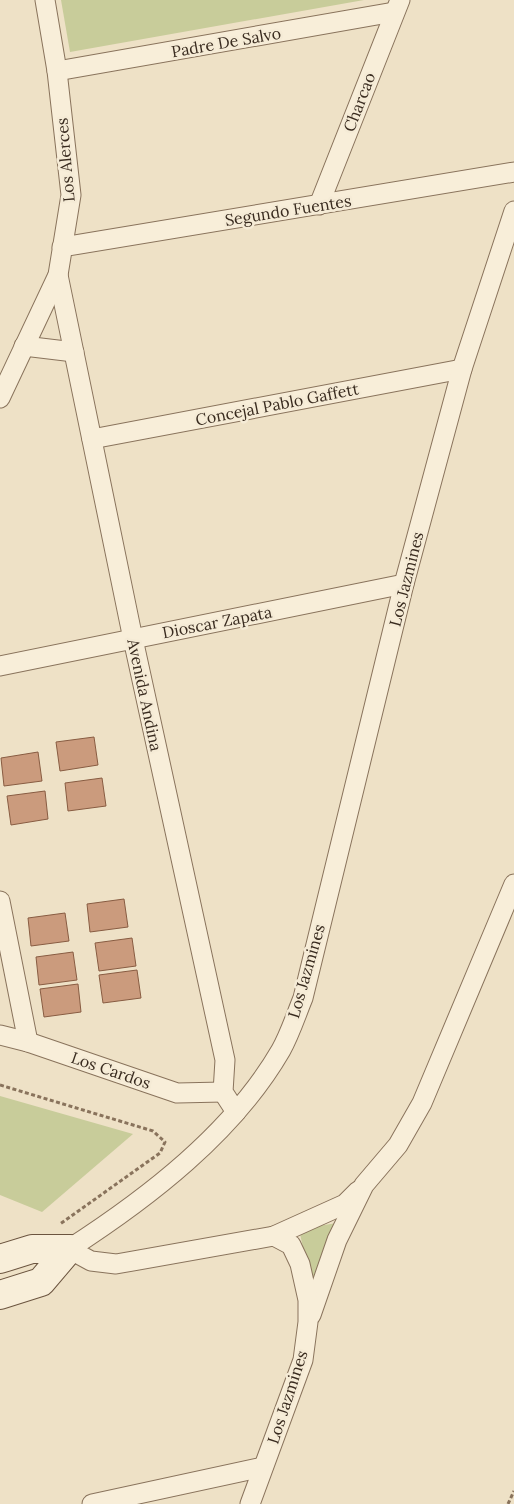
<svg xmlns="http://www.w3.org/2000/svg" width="514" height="1504" font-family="Lora,serif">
<rect width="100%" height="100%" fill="#eee1c6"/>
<g fill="#c8cc9a">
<polygon points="61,0 364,0 70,52"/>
<polygon points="0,1096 133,1134 42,1212 0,1195"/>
<polygon points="337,1223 313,1294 299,1229"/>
</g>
<g fill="#cb9b7d" stroke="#885c42">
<polygon points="94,737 98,765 60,771 56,742"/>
<polygon points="38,752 42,781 4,786 1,758"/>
<polygon points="102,778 106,806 68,811 65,783"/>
<polygon points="45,791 48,819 11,825 7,796"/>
<polygon points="124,899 128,927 90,932 87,904"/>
<polygon points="65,913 69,941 31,946 28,918"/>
<polygon points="132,938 136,966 99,971 95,943"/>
<polygon points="73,952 77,980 39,985 36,957"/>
<polygon points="137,970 141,998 103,1003 99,975"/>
<polygon points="78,984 81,1012 44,1017 40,989"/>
</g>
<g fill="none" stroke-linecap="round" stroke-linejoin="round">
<g stroke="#89735c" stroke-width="21">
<g id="street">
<polyline points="57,71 394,12"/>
<polyline points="319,205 400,0"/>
<polyline points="62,247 514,172"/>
<polyline points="58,275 133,639 225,1060 223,1092 236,1112"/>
<polyline points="24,346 74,352"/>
<polyline points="0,398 58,275 71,195 57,71 45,0"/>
<polyline points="92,439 462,369"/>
<polyline points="0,666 404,584"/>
<polyline points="0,901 28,1042"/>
<polyline points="0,1035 28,1042 177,1093 223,1092"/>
<polyline points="274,1236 345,1204 358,1191"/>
<polyline points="311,1315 337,1240 364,1185 398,1145 422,1103 514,884"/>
<polyline points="92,1504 263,1467"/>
<path d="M250 1504 303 1360 308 1322V1300L300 1264 291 1245 274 1236 116 1264 91 1261 69 1249C148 1198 233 1133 281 1050 290 1034 296 1015 303 998L404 584 462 369 514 211"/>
</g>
</g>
<g stroke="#6b543f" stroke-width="30">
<g id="secondary">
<polyline points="0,1259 32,1249 69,1249"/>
<polyline points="0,1295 41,1282 69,1249"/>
</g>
</g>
<g stroke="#89735c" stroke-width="3" stroke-dasharray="4 2.5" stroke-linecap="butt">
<polyline points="0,1085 153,1131 165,1142 160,1153 60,1224"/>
<polyline points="508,1504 514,1491"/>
</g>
<use href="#street" stroke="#f8eed9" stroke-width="19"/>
<use href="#secondary" stroke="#f8eed9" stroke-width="28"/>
</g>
<g text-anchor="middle" stroke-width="5" stroke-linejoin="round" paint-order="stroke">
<g font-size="16" fill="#392b1f" stroke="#f5ebd6">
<text transform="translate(226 42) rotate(-10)" y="6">Padre De Salvo</text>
<text transform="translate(359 102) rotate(-69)" y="6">Charcao</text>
<text transform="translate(65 160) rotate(-95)" y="6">Los Alerces</text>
<text transform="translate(288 210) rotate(-9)" y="6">Segundo Fuentes</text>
<text transform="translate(277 404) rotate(-11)" y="6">Concejal Pablo Gaffett</text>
<text transform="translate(406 579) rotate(-76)" y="6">Los Jazmines</text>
<text transform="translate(217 622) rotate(-11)" y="6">Dioscar Zapata</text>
<text transform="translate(145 695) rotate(78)" y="6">Avenida Andina</text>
<text transform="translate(306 971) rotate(-74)" y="6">Los Jazmines</text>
<text transform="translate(111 1070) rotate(19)" y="6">Los Cardos</text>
<text transform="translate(287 1397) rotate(-72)" y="6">Los Jazmines</text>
</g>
</g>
</svg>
